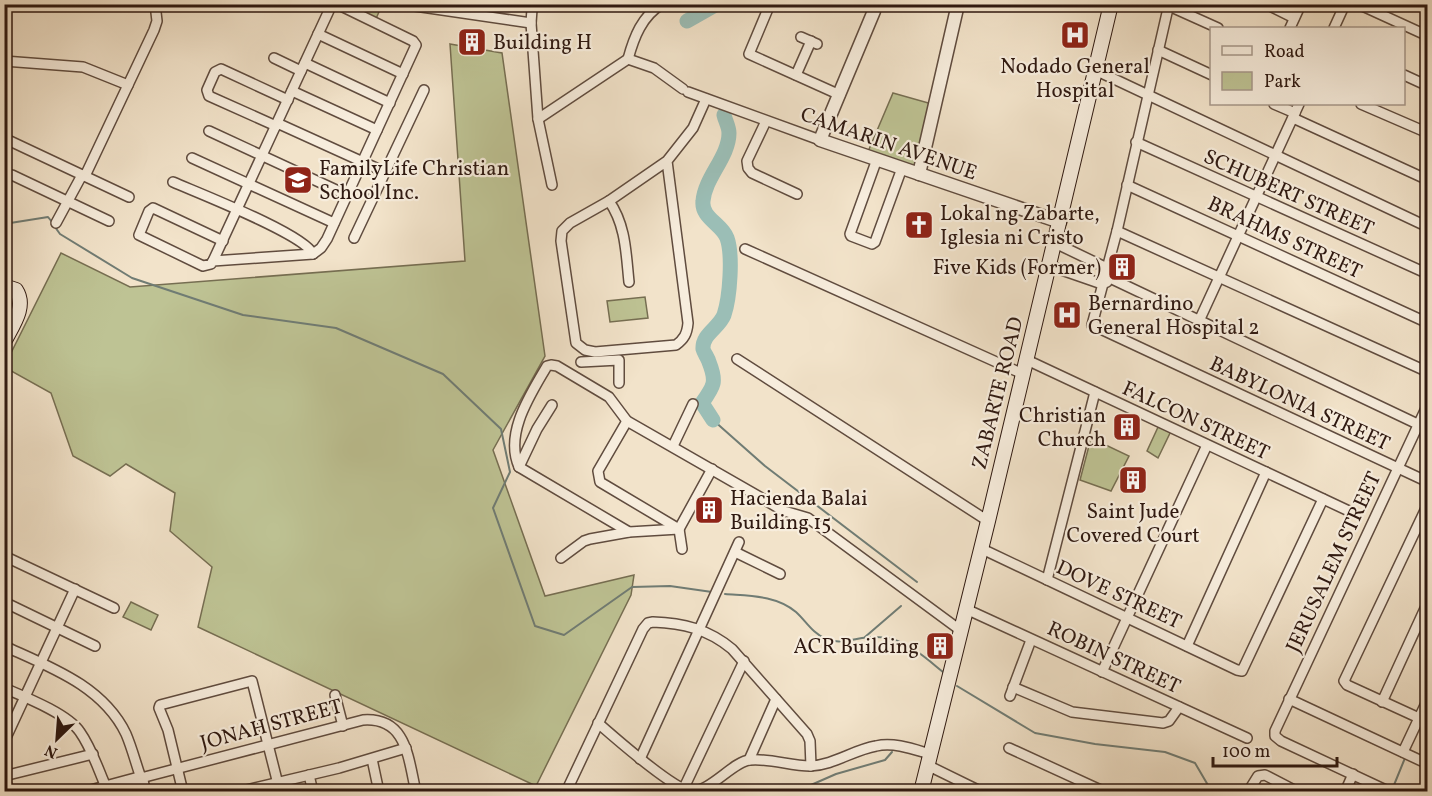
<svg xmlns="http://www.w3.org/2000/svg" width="1432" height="796" font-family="Vollkorn,serif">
<rect width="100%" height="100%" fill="#f2e3ca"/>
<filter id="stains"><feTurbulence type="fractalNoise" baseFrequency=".00333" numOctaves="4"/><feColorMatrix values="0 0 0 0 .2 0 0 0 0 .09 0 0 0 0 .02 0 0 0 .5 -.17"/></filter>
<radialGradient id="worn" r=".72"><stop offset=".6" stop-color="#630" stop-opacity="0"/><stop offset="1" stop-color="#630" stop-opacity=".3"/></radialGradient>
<g fill="#bec394" stroke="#766e52" stroke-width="1.5">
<polygon points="346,5 382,5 375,21"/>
<polygon points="450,44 502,53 545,356 493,450 545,596 634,575 631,595 536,786 198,627 212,567 170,531 175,493 126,464 110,476 73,456 51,393 4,367 61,253 130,287 465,261"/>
<polygon points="893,93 932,104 917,171 867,154"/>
<polygon points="645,297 648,318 610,322 607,301"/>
<polygon points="1159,425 1171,431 1158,458 1147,451"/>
<polygon points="1091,438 1129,456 1111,491 1080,480"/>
<polygon points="131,602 158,615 151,630 123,617"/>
</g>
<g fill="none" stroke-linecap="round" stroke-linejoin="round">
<g stroke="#707c74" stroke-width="2">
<polyline points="4,224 48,217 52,222"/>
<polyline points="55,227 60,234 132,278 243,315 336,328 443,374 501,429 510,472 493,508 535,626 564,635 632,587 670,586 712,592"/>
<polyline points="713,420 765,466 917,582"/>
<path d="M725 594C749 596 776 595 796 612 806 621 812 633 826 639 838 644 850 640 862 638 899 632 917 651 943 672"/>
<polyline points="865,637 901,606"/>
<polyline points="957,686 1035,733 1095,744 1165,752 1195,763 1212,792"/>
<polyline points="1394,785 1405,758"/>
<polyline points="795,792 836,774 885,760 892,752"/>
</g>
<g stroke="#9bbeb6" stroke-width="15">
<polyline points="687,21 717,4"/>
<path d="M713 420 702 403C714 386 717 382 709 362 708 358 704 353 703 349 702 334 719 328 724 315 730 297 733 255 727 238 722 224 701 218 703 201 705 177 729 157 729 133 729 127 725 120 724 115"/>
</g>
<g stroke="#604c3f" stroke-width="12">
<g id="minor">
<polyline points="401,4 531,23"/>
<polyline points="770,4 749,54 840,95"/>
<polyline points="1169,4 1117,231 1092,325 1428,482"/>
<polyline points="1266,4 1294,18"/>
<polyline points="1358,4 1428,36"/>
<polyline points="1169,6 1218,28"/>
<polyline points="532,9 531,23 538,119 552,185"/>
<polyline points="1290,28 1301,4"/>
<polyline points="1334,28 1345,4"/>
<polyline points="318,34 403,74"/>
<polyline points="801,37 817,44"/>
<polyline points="1158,50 1212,75"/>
<polyline points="274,58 301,71"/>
<path d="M628 59C634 37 642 16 662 4"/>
<polyline points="628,59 654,68 683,89"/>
<polyline points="4,61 83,67 128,85"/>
<polyline points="305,63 390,103"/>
<polyline points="1095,70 1428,227"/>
<polyline points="796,75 811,41"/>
<polyline points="1404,75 1428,86"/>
<polyline points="292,91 377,130"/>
<polyline points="688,92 820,140"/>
<polyline points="1274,104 1295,113"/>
<polyline points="1361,104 1428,133"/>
<polyline points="1293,118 1428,180"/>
<polyline points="538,119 628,59"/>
<polyline points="766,121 747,161 748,168 752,173 797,194"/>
<polyline points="277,123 385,172"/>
<polyline points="276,126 209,96 207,90 215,72 221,69 288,100"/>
<polyline points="209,131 347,195"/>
<polyline points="10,141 129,197"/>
<polyline points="1136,142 1428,274"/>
<polyline points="192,158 334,223"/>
<polyline points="877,159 850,234 851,236 872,244 875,242 902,168"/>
<path d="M667 161 688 323C687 334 684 339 676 345L595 352 585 350 576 343 561 241 562 231 570 223 609 201 667 161 693 128 706 99"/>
<polyline points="12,175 109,221"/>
<polyline points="85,176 154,30 157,21 155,4"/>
<path d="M173 182C198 193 304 234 313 254"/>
<polyline points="1127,185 1428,323"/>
<path d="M609 201C626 225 626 254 629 282"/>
<polyline points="56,223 82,175"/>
<polyline points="1117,231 1428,372"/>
<polyline points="354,238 424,90"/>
<polyline points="223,241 153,208 149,211 139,235 203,266 211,264 213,261 313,254 321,248 327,239 416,45 413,41 337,4"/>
<polyline points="1055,243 1107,268 1112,279 1428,429"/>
<polyline points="745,249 1023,374"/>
<polyline points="213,261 332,4"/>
<polyline points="1050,266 1102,284 1107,282"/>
<polyline points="1199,321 1299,104"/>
<polyline points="737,359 988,521"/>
<polyline points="1027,360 1351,512"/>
<polyline points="581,362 619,360 619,383"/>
<polyline points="627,421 598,471 600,482 679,529 682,549"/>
<polyline points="673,446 693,404"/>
<polyline points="519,467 537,429 552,405"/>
<path d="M629 532 519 467C504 433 531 394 547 366L551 365 557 366 609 397 627 421 784 511 808 518 960 630"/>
<polyline points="980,548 1237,670 1242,671 1323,499"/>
<polyline points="735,552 780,574"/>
<polyline points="4,556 114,608"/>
<polyline points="561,558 584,541 590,539 629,532 679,529 712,469"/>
<polyline points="1047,580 1095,392"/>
<polyline points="4,602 95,646"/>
<polyline points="966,609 1247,738"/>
<path d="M4 646C50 667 103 686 126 734 132 748 136 764 141 778L363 720C407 717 408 758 416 792"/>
<polyline points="1187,646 1266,472"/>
<polyline points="1102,672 1207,445"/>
<polyline points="1013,687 1072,712 1163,723 1169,721 1179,707"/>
<path d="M4 688C25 697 68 714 80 732 92 749 98 769 106 787"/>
<polyline points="335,695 343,726"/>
<polyline points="1010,696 1031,640"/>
<polyline points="1289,699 1428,764"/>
<polyline points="1382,702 1428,602"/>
<polyline points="1419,718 1347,685 1344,681 1428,504"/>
<path d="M598 723C614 737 672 788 690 791 710 793 733 761 750 760 769 758 791 766 810 766 834 765 853 750 876 746 894 742 913 749 930 754"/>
<polyline points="4,742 75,589"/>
<polyline points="1009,748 1105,792"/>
<polyline points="1403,752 1428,699"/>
<polyline points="372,759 379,792"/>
<polyline points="640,759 739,542"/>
<polyline points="749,760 776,699"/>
<polyline points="927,765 982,792"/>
<polyline points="309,775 313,792"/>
<polyline points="4,776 93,754"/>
<polyline points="4,776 9,792"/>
<polyline points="183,792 168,730 159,708 160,705 252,681 280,792"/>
<polyline points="238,792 339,768 406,748"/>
<path d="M566 792 643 629 648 623 653 622C683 623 708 629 732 649L807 734 810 741 811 766"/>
<polyline points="682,792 744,661"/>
<polyline points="1248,792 1258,776 1265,775 1298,792"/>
<polyline points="1345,792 1353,774"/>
<polyline points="1390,792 1281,741 1275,736 1275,731 1428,404"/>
</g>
</g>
<g stroke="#604c3f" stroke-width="15">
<g id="tertiary">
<polyline points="874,4 874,11 820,140 1060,222"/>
<polyline points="919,174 958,4"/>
<polyline points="89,792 141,778 144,792"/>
</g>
</g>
<g stroke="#2f1911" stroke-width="16">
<g id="secondary">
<path d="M4 286 16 290C27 307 12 326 4 342"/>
<polyline points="921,792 988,521 1111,4"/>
</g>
</g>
<use href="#minor" stroke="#f7eddd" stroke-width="9"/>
<use href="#tertiary" stroke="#f7eddd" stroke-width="12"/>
<use href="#secondary" stroke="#f7eddd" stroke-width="14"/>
</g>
<defs>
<g id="hospital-square" transform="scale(1.5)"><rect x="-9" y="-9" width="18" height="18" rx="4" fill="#8f2418" stroke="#f7eddd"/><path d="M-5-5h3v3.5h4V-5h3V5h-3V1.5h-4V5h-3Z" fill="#fff"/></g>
<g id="building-square" transform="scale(1.5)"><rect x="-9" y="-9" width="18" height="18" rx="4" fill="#8f2418" stroke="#f7eddd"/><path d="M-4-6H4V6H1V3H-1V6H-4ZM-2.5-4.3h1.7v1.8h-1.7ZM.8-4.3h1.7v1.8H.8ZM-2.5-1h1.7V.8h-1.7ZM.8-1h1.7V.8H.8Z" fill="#fff"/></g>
<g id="school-square" transform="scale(1.5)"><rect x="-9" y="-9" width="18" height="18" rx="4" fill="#8f2418" stroke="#f7eddd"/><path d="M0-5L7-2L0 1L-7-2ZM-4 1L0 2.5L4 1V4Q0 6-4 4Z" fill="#fff"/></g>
<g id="church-square" transform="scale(1.5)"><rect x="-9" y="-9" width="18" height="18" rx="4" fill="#8f2418" stroke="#f7eddd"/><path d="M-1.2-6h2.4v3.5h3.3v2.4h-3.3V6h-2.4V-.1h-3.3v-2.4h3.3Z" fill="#fff"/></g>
</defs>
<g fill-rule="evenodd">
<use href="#hospital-square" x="1075" y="35"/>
<use href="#building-square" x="472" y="42"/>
<use href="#school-square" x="298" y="180"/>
<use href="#church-square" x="919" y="225"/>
<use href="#building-square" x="1122" y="267"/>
<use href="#hospital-square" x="1067" y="315"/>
<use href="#building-square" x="1127" y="427"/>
<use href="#building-square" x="1133" y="480"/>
<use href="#building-square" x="709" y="510"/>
<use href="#building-square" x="940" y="646"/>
</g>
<g text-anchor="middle" stroke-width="4.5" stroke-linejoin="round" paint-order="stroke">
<g font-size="21" fill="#2f1911" stroke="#f7eddd" text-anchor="start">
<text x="493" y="49">Building H</text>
<text x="1075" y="73" text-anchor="middle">Nodado General<tspan x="1075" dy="24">Hospital</tspan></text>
<text x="319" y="175">FamilyLife Christian<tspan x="319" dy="24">School Inc.</tspan></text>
<text x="940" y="220">Lokal ng Zabarte,<tspan x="940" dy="24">Iglesia ni Cristo</tspan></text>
<text x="1101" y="274" text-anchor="end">Five Kids (Former)</text>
<text x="1088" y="310">Bernardino<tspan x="1088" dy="24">General Hospital 2</tspan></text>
<text x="1106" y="422" text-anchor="end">Christian<tspan x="1106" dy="24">Church</tspan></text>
<text x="730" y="505">Hacienda Balai<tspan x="730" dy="24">Building 15</tspan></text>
<text x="1133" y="518" text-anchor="middle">Saint Jude<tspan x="1133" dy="24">Covered Court</tspan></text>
<text x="919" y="653" text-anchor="end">ACR Building</text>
</g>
<g font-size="21" fill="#2f1911" stroke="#f7eddd">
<text transform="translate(889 143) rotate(19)" y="7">CAMARIN AVENUE</text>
<text transform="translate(1289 192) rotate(24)" y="7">SCHUBERT STREET</text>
<text transform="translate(1285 237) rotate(25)" y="7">BRAHMS STREET</text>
<text transform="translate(997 393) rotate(-76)" y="7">ZABARTE ROAD</text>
<text transform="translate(1300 403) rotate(25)" y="7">BABYLONIA STREET</text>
<text transform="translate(1196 420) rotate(25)" y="7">FALCON STREET</text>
<text transform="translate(1333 562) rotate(-65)" y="7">JERUSALEM STREET</text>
<text transform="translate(1119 594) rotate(25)" y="7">DOVE STREET</text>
<text transform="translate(1114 657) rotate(25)" y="7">ROBIN STREET</text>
<text transform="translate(271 724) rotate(-15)" y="7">JONAH STREET</text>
</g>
</g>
<rect width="1432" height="796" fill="none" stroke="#f2e3ca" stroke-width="24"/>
<rect x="6" y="6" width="1420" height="784" fill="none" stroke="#2f1911" stroke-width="3"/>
<rect x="12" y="12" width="1408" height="772" fill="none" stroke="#2f1911" stroke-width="1.5"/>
<rect x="1210" y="27" width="195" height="78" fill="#f7eddd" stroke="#a7988b" stroke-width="1.5"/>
<rect x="1222" y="46" width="30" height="9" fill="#f7eddd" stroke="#a7988b" stroke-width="1.5"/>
<text x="1264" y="57" font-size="18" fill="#2f1911">Road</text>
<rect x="1222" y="72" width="30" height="18" fill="#bec394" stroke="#a7988b" stroke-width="1.5"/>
<text x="1264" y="87" font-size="18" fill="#2f1911">Park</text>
<g transform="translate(57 739) rotate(205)" stroke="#f7eddd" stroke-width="4.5" paint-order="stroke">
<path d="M0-4.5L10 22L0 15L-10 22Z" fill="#2f1911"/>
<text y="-9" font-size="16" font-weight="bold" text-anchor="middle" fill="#2f1911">N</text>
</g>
<path d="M1213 757v9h124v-9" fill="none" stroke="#2f1911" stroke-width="3"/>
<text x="1222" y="757" font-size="18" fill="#2f1911" stroke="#f7eddd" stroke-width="4.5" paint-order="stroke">100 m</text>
<rect width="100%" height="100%" filter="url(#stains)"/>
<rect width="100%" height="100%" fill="url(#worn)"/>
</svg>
